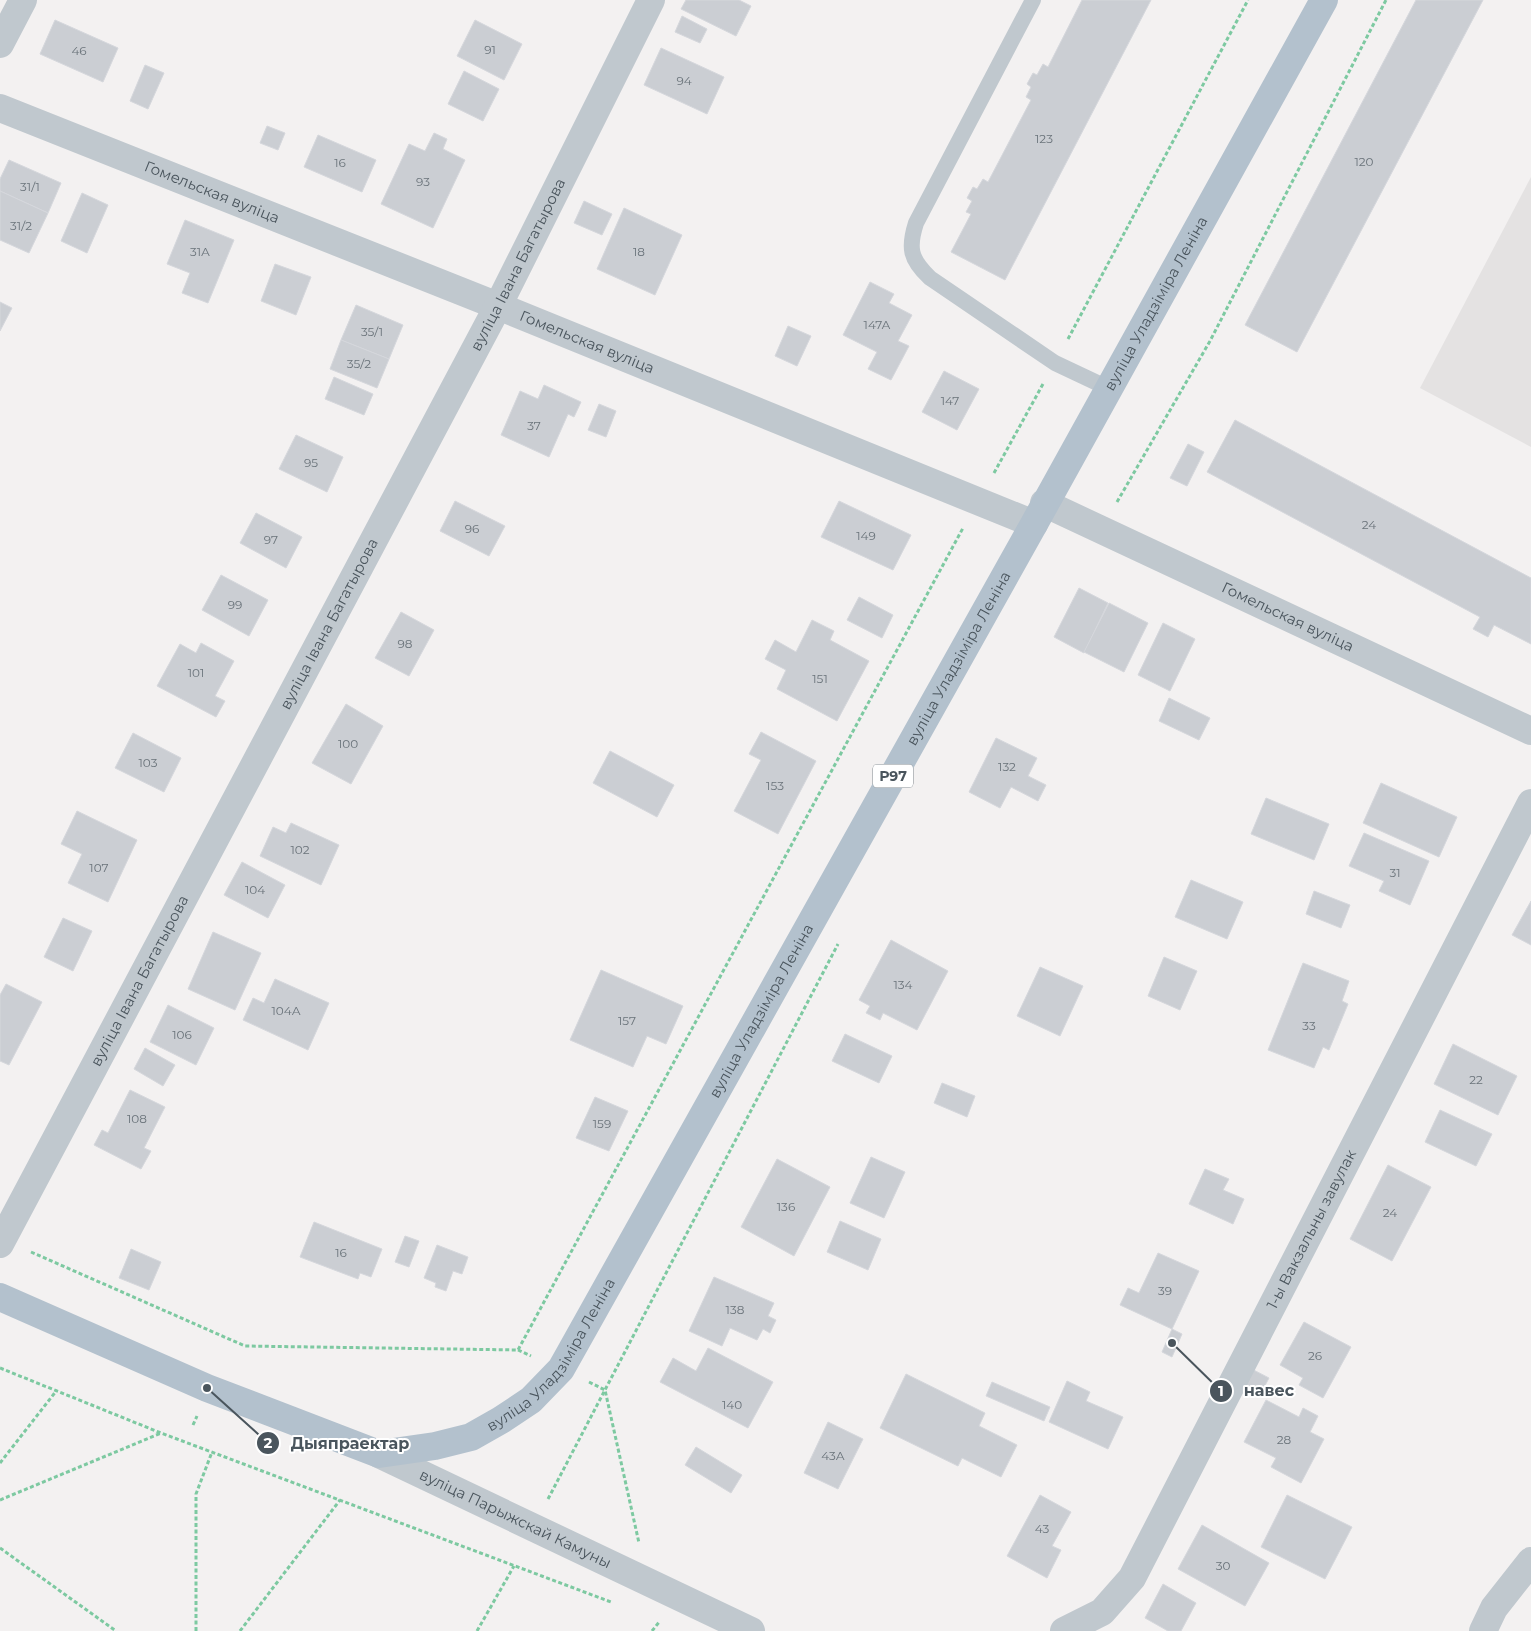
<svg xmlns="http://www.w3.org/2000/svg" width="1531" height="1631" font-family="Montserrat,sans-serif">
<rect width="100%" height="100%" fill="#f3f1f1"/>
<polygon fill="#e4e2e2" points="1531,177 1531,447 1420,388"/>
<g fill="#cbced3" stroke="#d5d7dc">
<polygon points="686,0 739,0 751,6 736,36 681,9"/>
<polygon points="1082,0 1151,0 1005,280 951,252 971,214 966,212 972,201 967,198 973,187 977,189 983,179 988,182 1031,100 1026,97 1031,87 1027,84 1033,73 1037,75 1043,64 1048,67"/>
<polygon points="1416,0 1483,0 1297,352 1245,325"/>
<polygon points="682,16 707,29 700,43 675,32"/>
<polygon points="55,20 118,48 103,82 40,54"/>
<polygon points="475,20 522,44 504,80 457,56"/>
<polygon points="661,48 724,77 707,114 644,85"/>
<polygon points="145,65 164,73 148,109 130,101"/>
<polygon points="464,71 499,89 483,121 448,104"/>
<polygon points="267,126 285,133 278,150 260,143"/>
<polygon points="434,133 447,139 443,149 465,160 433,228 381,204 409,144 425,151"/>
<polygon points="318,135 376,160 362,192 304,167"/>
<polygon points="9,160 61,183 48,213 0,191 0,179"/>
<polygon points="0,191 48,213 29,253 0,240"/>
<polygon points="82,193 108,205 87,253 61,241"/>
<polygon points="584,201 612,214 602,235 574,223"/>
<polygon points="624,208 682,235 655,295 597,269"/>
<polygon points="185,220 234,240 208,303 182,293 190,273 167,264"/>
<polygon points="275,264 311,277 296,315 261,301"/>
<polygon points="870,282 894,294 889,303 912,315 898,341 909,346 891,380 868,369 877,352 843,335"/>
<polygon points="0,302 12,308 0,331"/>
<polygon points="356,305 403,325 389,359 341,340"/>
<polygon points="788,326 811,336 797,366 775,356"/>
<polygon points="341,340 389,359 377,388 330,369"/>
<polygon points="944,371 979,389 957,430 922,412"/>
<polygon points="334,377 373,394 364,415 325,399"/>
<polygon points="544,385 581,402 574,417 568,414 549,457 501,435 520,391 538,399"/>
<polygon points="599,404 616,411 606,437 588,430"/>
<polygon points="1235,420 1531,578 1531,644 1494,625 1488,637 1473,629 1480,617 1207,472"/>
<polygon points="296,435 343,457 327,492 279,469"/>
<polygon points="1188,444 1204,452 1187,486 1170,478"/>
<polygon points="455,501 505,526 489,556 440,531"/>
<polygon points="839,501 911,535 893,570 821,537"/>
<polygon points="256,513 302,537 286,568 240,543"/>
<polygon points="221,575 268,600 249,636 202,610"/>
<polygon points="1079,588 1108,603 1084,653 1054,637"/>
<polygon points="859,597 893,615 882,638 847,620"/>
<polygon points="1109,603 1148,623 1124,672 1084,652"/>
<polygon points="401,612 434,630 409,676 375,658"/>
<polygon points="812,620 834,631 830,640 869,661 837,721 777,689 786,670 765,659 775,640 796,652"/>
<polygon points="1163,623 1195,639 1170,691 1138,675"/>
<polygon points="201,643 234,661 215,696 225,701 216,717 157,686 180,644 196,653"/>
<polygon points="1169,698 1210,718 1199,740 1159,721"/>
<polygon points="346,704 383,726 351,784 312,763"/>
<polygon points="761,732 816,761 778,834 734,811 761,760 749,754"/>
<polygon points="133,733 181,758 164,792 115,768"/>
<polygon points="996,738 1037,758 1028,776 1046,785 1038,801 1011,787 1000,808 969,792"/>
<polygon points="610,751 674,785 657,817 593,783"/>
<polygon points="1381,783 1457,817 1439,857 1363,823"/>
<polygon points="1266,798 1329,824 1314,860 1251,834"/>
<polygon points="77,811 137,840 108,902 68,883 82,854 61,844"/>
<polygon points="291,823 339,845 321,885 260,856 273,827 286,833"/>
<polygon points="1364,833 1429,861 1410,905 1379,891 1384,881 1349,866"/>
<polygon points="242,862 285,885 268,918 224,895"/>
<polygon points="1191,880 1243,902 1227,939 1175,917"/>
<polygon points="1314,891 1350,905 1341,928 1306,914"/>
<polygon points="1531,901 1531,945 1512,935"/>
<polygon points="63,918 92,931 73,971 44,957"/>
<polygon points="213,932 261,953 235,1010 188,989"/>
<polygon points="891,940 948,971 917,1030 883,1013 880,1020 866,1013 870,1006 859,1000"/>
<polygon points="1164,957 1197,971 1180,1010 1148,996"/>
<polygon points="1303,963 1349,981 1342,1001 1348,1004 1329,1050 1323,1047 1314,1068 1268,1050"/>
<polygon points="1040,967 1083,986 1060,1036 1017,1016"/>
<polygon points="601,970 683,1006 666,1044 647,1036 633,1067 570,1040"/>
<polygon points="275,979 329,1003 308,1050 243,1020 253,998 264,1003"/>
<polygon points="6,984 42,1002 9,1065 0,1061 0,995"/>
<polygon points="168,1005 214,1028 196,1065 150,1042"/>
<polygon points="845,1034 892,1056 879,1083 832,1061"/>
<polygon points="1453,1044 1517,1076 1498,1115 1434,1084"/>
<polygon points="145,1048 175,1065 163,1086 134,1069"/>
<polygon points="942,1083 975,1096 967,1117 934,1103"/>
<polygon points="130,1090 165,1107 144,1148 151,1151 141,1169 94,1145 102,1130 108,1133"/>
<polygon points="595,1097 628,1111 609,1151 576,1138"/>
<polygon points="1440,1110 1492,1134 1476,1166 1425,1142"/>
<polygon points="871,1157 905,1172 884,1218 850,1203"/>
<polygon points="777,1159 830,1187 794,1256 741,1227"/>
<polygon points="1388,1165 1431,1187 1392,1261 1350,1239"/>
<polygon points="1205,1169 1229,1179 1223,1190 1244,1199 1233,1224 1189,1204"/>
<polygon points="840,1221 881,1239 868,1270 827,1252"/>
<polygon points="314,1222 382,1249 371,1277 360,1273 358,1279 300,1257"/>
<polygon points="405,1236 419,1241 409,1267 395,1262"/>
<polygon points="437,1245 468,1257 462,1274 453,1271 446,1291 435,1287 436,1283 424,1278"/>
<polygon points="131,1249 161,1262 149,1290 119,1278"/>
<polygon points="1158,1253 1199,1271 1172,1329 1120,1305 1128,1288 1139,1293"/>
<polygon points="714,1277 774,1303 768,1316 776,1320 770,1333 763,1329 757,1340 730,1328 722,1346 689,1331"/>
<polygon points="1304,1322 1351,1347 1323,1398 1299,1385 1303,1378 1280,1365"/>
<polygon points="1172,1329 1182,1334 1172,1357 1162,1352"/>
<polygon points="708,1348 773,1382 748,1428 660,1382 673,1358 696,1371"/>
<polygon points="1244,1365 1269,1378 1261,1393 1236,1379"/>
<polygon points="906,1374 985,1413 979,1426 1017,1445 1001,1477 962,1458 958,1466 880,1428"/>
<polygon points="1067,1381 1090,1392 1086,1401 1123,1417 1108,1449 1049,1422"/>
<polygon points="992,1382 1050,1407 1044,1421 986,1396"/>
<polygon points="1266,1400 1299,1417 1303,1408 1318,1416 1310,1432 1324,1439 1301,1483 1271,1467 1276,1458 1244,1442"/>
<polygon points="828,1422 863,1439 838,1489 804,1473"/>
<polygon points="696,1447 742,1475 731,1493 685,1465"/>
<polygon points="1040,1495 1071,1512 1052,1546 1061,1550 1047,1578 1007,1556"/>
<polygon points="1287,1495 1352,1527 1325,1579 1261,1547"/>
<polygon points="1202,1525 1269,1563 1245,1606 1178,1569"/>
<polygon points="1163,1584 1196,1603 1181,1631 1168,1631 1145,1618"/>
</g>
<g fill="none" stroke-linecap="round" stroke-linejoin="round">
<g stroke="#7dc9a1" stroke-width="3" stroke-dasharray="4 2.5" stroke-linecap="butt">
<polyline points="1068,339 1248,0"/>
<polyline points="994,473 1043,384"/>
<polyline points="1117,502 1210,341 1386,0"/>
<polyline points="31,1252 245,1346 518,1350 963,528"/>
<polyline points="518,1350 531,1356"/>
<polyline points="0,1368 161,1433 611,1602"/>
<polyline points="589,1382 605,1390 639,1543"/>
<polyline points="193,1425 197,1416"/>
<polyline points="0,1463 57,1390"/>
<polyline points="548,1499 838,944"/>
<polyline points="0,1500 161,1433"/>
<polyline points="0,1548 116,1631"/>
<polyline points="196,1631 196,1494 212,1452"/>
<polyline points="240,1631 340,1500"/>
<polyline points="477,1631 514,1566"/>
<polyline points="652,1631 660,1621"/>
</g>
<path stroke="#c0c8ce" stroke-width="16" d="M1033 0 916 223C908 248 910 259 930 278L1055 363 1108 388"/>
<g stroke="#c0c8ce" stroke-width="28">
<polyline points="0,44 23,0"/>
<path id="s1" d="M0 108 498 306 1034 524"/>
<path id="s2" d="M1044 503 1531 731"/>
<path id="s3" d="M0 1244 498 306 651 0"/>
<path id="s4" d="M379 1454 751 1631"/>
<path id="s5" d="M1064 1631 1102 1612 1132 1578 1531 803"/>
<polyline points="1483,1631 1494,1608 1531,1561"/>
</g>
<path stroke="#b3c1cd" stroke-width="28" id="s6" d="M0 1297 207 1388 379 1454 435 1446 471 1437 501 1420 531 1400 561 1369 570 1353 1034 524 1324 0"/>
</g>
<g text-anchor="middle" stroke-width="4" stroke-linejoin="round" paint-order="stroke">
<g font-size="12" fill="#6a737a">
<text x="490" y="54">91</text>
<text x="79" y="55">46</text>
<text x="684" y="85">94</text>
<text x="1044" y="143">123</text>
<text x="1364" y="166">120</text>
<text x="340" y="167">16</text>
<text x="423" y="186">93</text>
<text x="30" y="191">31/1</text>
<text x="21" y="230">31/2</text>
<text x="200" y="256">31А</text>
<text x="639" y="256">18</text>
<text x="877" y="329">147А</text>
<text x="372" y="336">35/1</text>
<text x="359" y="368">35/2</text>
<text x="950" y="405">147</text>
<text x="534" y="430">37</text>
<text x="311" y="467">95</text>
<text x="1369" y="529">24</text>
<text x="472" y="533">96</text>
<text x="866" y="540">149</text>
<text x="271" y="544">97</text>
<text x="235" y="609">99</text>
<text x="405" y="648">98</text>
<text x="196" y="677">101</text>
<text x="820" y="683">151</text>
<text x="348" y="748">100</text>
<text x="148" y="767">103</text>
<text x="1007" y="771">132</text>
<text x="775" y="790">153</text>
<text x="300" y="854">102</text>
<text x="99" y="872">107</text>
<text x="1395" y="877">31</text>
<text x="255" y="894">104</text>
<text x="903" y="989">134</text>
<text x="286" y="1015">104А</text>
<text x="627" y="1025">157</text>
<text x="1309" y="1030">33</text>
<text x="182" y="1039">106</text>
<text x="1476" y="1084">22</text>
<text x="137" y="1123">108</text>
<text x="602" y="1128">159</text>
<text x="786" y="1211">136</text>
<text x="1390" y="1217">24</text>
<text x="341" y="1257">16</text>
<text x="1165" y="1295">39</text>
<text x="735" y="1314">138</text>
<text x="1315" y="1360">26</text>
<text x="732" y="1409">140</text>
<text x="1284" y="1444">28</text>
<text x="833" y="1460">43А</text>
<text x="1042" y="1533">43</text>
<text x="1223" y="1570">30</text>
</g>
<rect fill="#fff" stroke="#80888e" stroke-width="1" x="873" y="764.5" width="40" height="23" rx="4"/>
<g font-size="14" font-weight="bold" fill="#4a555d">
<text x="893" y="781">Р97</text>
</g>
<g font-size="15" fill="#4a555d" stroke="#fff">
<text dy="5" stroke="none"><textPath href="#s1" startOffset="228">Гомельская вуліца</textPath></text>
<text dy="5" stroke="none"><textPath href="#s3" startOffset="1108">вуліца Івана Багатырова</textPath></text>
<text dy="5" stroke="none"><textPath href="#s6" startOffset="1838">вуліца Уладзіміра Леніна</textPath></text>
<text dy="5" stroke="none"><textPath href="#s1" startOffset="632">Гомельская вуліца</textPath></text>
<text dy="5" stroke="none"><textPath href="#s2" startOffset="269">Гомельская вуліца</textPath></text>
<text dy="5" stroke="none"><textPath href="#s3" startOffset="702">вуліца Івана Багатырова</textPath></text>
<text dy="5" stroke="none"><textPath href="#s6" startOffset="1432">вуліца Уладзіміра Леніна</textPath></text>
<text dy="5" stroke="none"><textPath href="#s3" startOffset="298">вуліца Івана Багатырова</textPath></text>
<text dy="5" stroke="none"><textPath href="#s6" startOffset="1028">вуліца Уладзіміра Леніна</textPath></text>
<text dy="5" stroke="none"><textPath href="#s5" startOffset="480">1-ы Вакзальны завулак</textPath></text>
<text dy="5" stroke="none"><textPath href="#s6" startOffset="622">вуліца Уладзіміра Леніна</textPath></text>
<text dy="5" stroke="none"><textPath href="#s4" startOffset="151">вуліца Парыжскай Камуны</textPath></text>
</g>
</g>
<path fill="none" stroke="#4a555d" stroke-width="2" d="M1172 1343L1221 1391M207 1388L268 1443"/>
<g fill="#4a555d" stroke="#fff" stroke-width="2">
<circle cx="1172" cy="1343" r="5"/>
<circle cx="207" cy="1388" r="5"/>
<circle cx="1221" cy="1391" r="12"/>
<circle cx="268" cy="1443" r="12"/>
</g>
<g font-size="15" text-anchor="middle" font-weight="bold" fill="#fff">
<text x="1221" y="1396">1</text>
<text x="268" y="1448">2</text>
</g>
<g font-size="16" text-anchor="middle" font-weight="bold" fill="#4a555d" stroke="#fff" stroke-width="4" stroke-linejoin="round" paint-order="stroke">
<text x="1269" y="1396">навес</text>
<text x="350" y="1449">Дыяпраектар</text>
</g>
</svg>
